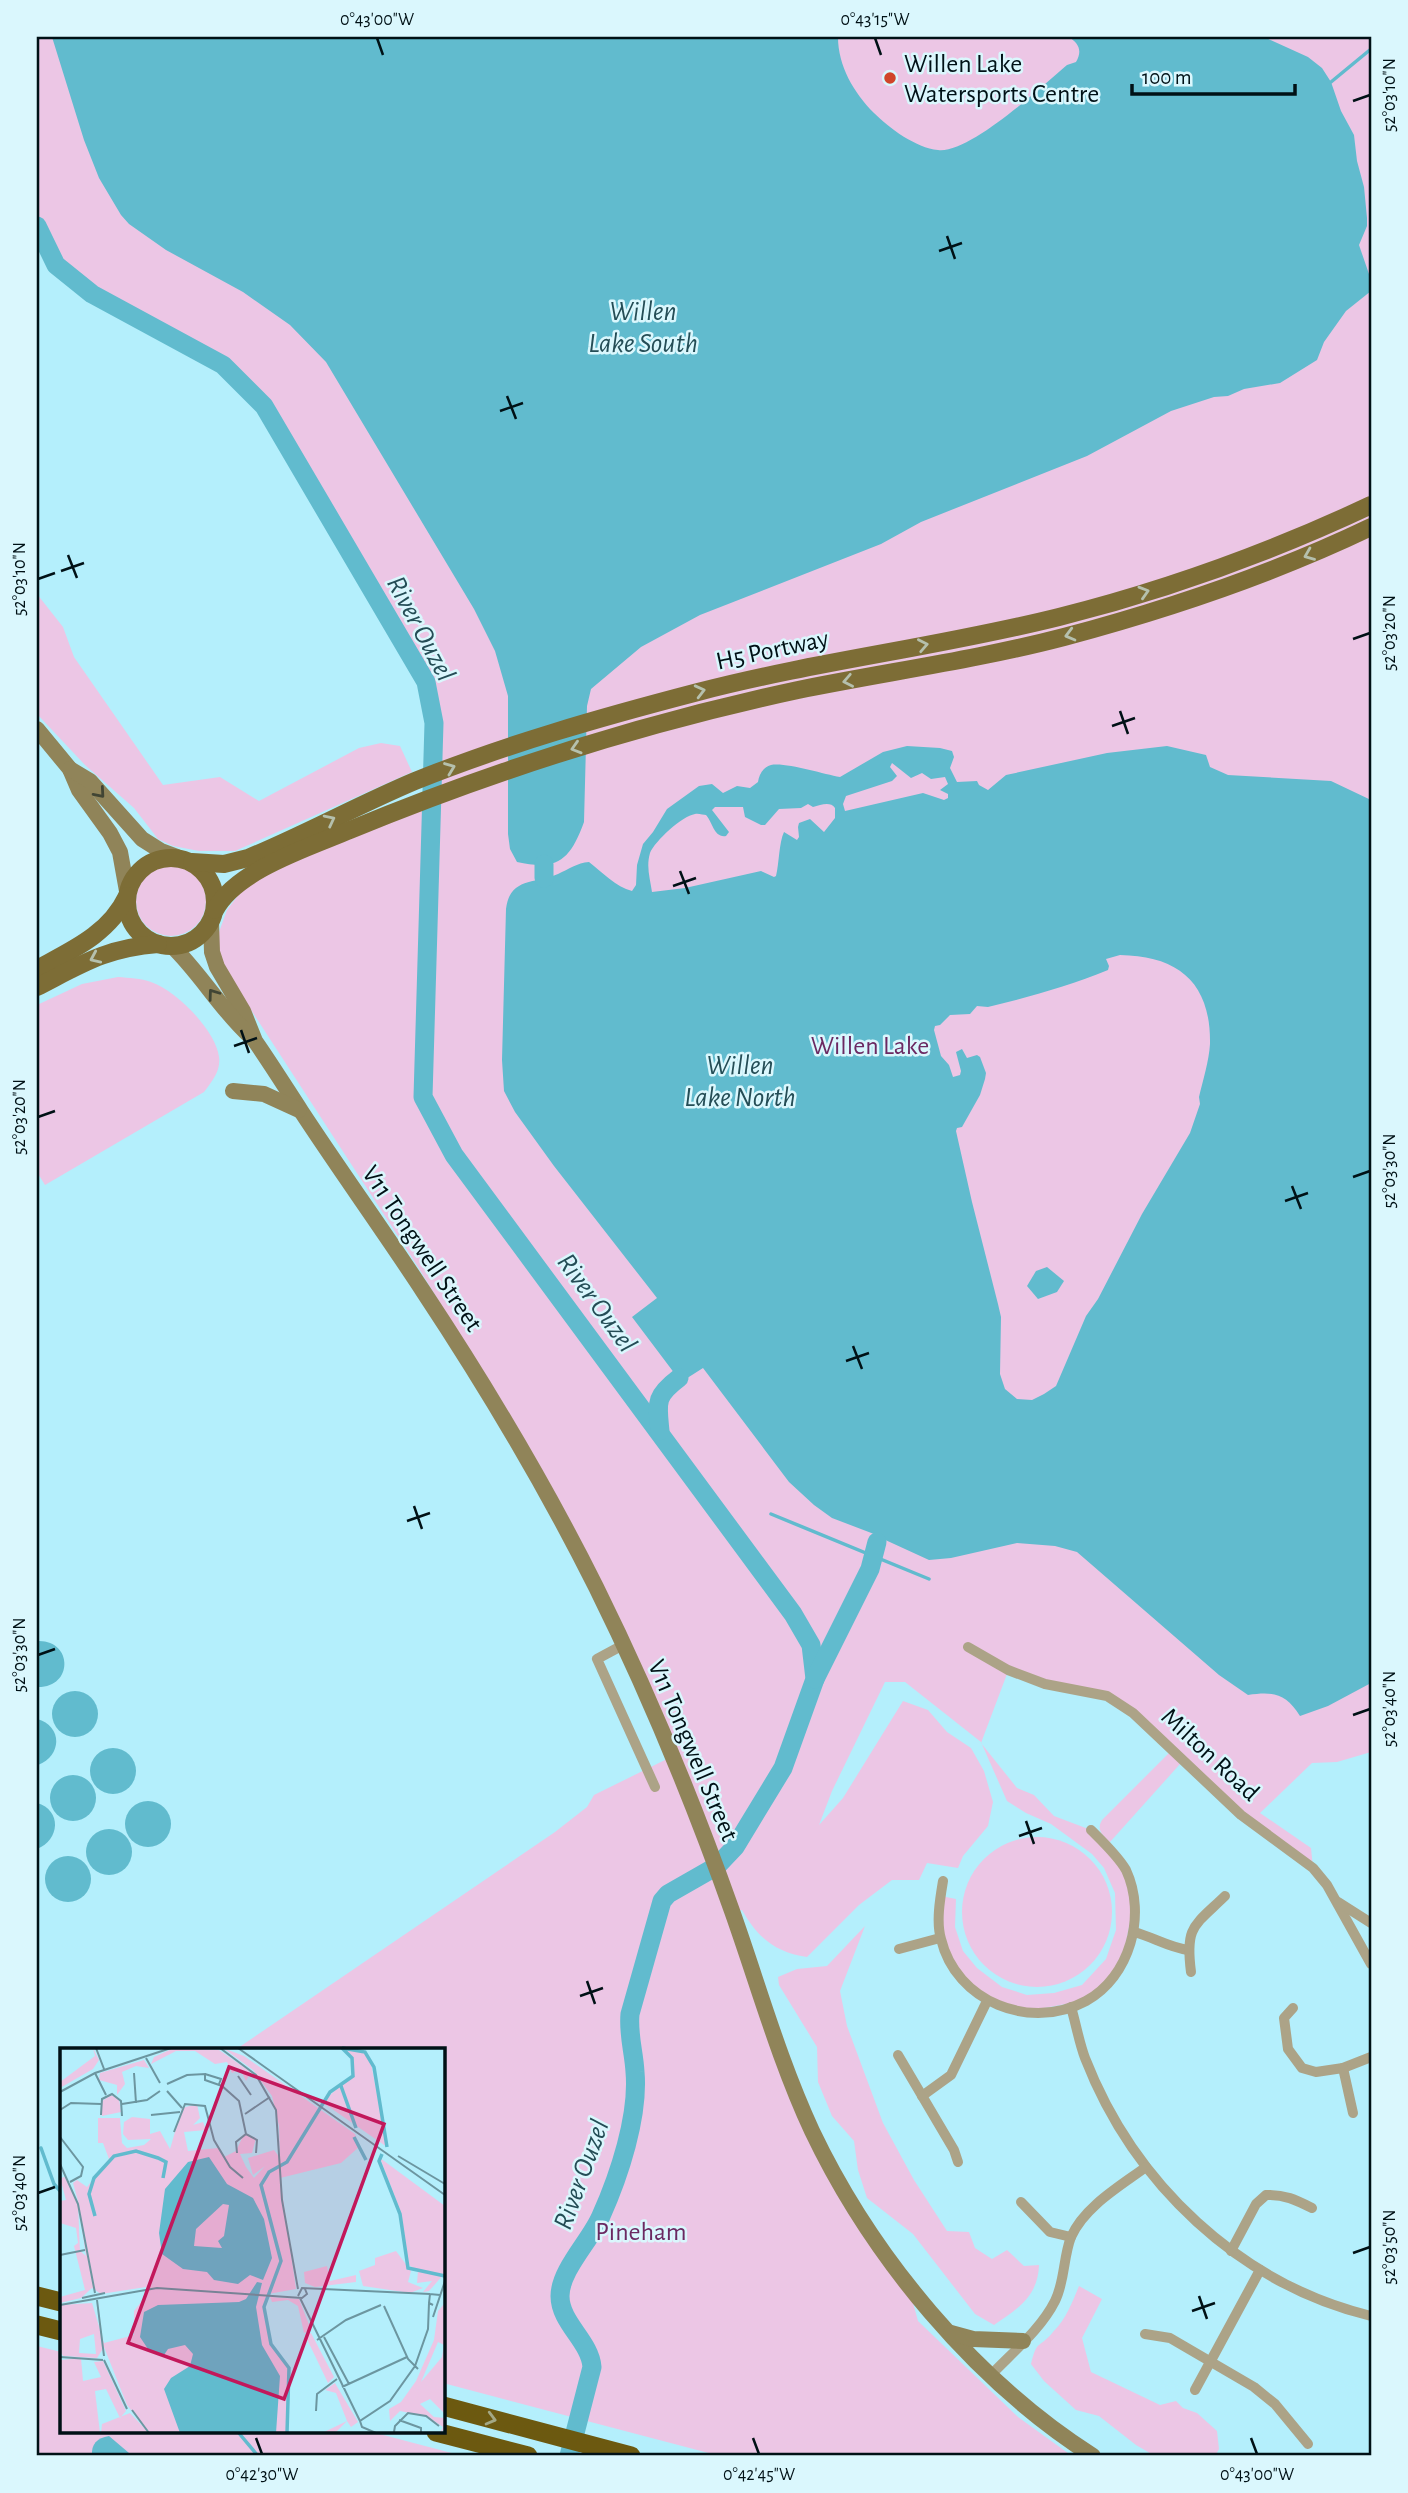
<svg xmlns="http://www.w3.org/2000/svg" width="1408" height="2493" font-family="'Alegreya Sans',sans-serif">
<rect width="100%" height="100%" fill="#b4effc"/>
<g fill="#ecc6e5">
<path d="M37 37H1371V1752L1337 1762 1312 1763 1260 1813 1311 1848 1313 1868 1241 1815 1107 1696 1007 1674 981 1743 1017 1788 1034 1795 1054 1816 1091 1830 1125 1868 1134 1901 1122 1963 1087 2000 1023 2012 971 1988 940 1938 941 1896 956 1899 955 1927 963 1951 977 1968 1002 1987 1027 1995 1054 1993 1082 1985 1106 1959 1116 1930 1115 1893 1104 1868 1092 1854 1051 1824 1026 1813 1007 1801 981 1742 905 1682H885L832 1791 819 1825 843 1798 903 1701 928 1710 947 1732 971 1748 984 1771 993 1802 988 1826 963 1856 958 1868 927 1863 919 1880H892L859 1905 807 1957C775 1952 758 1938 742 1910L733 1912 811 2128 908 2285 918 2321 1018 2417 1072 2456H720L443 2383V2050H235L555 1832 587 1807 594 1795 673 1756 491 1386 418 1267 229 976 219 954V932L227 910 255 873 434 797V723L426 682 264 406 223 365 92 294 56 265 37 226Z"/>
<polygon points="37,594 63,627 74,657 163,785 220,777 259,801 359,748 381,743 400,746 412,772 235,851 199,851 173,846 158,839 134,808 85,765 37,714"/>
<circle cx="171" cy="901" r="35"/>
<path d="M118 977C129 978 141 978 151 982 176 990 216 1031 219 1057 221 1071 212 1081 204 1092L45 1185 37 1172V1005L82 984Z"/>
<path d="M1169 1753 1180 1764 1110 1842C1103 1836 1096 1830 1102 1820Z"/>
<circle cx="1037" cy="1912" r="75"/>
<path d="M865 1926 840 1991 847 2026 883 2123 914 2180 947 2231 969 2232 975 2248 992 2259 1007 2250 1024 2266 1039 2265C1038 2296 1018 2309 994 2325L975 2314 913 2234 867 2198 858 2170 854 2141 832 2116 818 2082 817 2047 779 1985 778 1977 797 1969 827 1966Z"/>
<path d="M1079 2286 1102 2299 1082 2338 1091 2372 1160 2405 1176 2401 1183 2408 1197 2413 1217 2431 1219 2449 1215 2456H1155L1136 2445 1099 2416 1076 2410 1044 2381 1031 2364C1037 2339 1039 2349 1053 2332 1066 2319 1072 2303 1079 2286Z"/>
<polygon points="37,2346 61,2352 61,2432 372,2432 463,2456 37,2456"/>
</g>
<g fill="#61bbce" fill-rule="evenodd">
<path d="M52 37H838C838 66 854 93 874 113 889 128 916 148 938 150 970 154 1042 86 1067 65L1076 62C1083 50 1078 43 1069 37H1264L1308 57 1322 68 1331 82 1341 111 1354 135 1357 161 1364 187 1367 218V226L1359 245 1369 274 1371 291 1346 311 1324 342 1317 360 1280 383 1244 389 1228 396 1214 397 1171 411 1087 456 921 522 881 544 700 615 641 647 591 689 587 706 584 822C570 860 558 871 517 862L510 849 508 834V696L495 651 474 609 326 362 290 325 243 292 166 250 129 224 121 215 99 178 84 140Z"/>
<path d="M907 746 940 748 952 751 954 757 950 768 957 782 977 781 979 785 988 790 1006 775 1107 753 1167 746 1206 755 1210 767 1228 775 1331 781 1371 800V1683L1328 1706 1300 1716C1286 1694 1274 1691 1248 1695L1219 1675 1077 1552 1055 1546 1017 1543 951 1558 929 1560 881 1538 877 1542 874 1534 832 1518 814 1505 789 1482 703 1368 681 1382 632 1317 657 1298 554 1166 515 1112 504 1091 502 1060 506 909C510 877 535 884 558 874 569 869 577 863 589 862 602 872 616 887 632 891L636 885 637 865 643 844 653 832 667 809 699 786 712 784 723 793 737 786 750 788 758 782C759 775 763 767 771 765 785 762 823 774 840 777L883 752ZM892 763 911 778 922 773 931 779 945 777 948 784 940 790 948 794V798L944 800 923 793 845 811 843 804 846 796 892 781 897 776 890 767ZM808 804 813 807C821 805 830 801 835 808V818L824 832 810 819 799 823 798 827 799 837 797 840 784 832C779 842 779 864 776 876L774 877 761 871 685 888 652 892C650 878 646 867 650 853 655 841 682 816 695 814 698 813 704 815 706 815 713 823 714 838 726 836L729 832 712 810 715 807H743L745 817 761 825H765L779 809 801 808ZM1120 955C1179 956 1211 983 1210 1044 1209 1061 1203 1080 1199 1097L1200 1104 1190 1133 1142 1214 1098 1299 1086 1316 1056 1386 1044 1394 1032 1400 1017 1399 1005 1389 1000 1374 1001 1317 998 1304 972 1202 956 1131 957 1128 962 1127 980 1095 985 1079 986 1073 980 1057 977 1055 967 1058 962 1049 956 1052 961 1071 960 1075 953 1077 949 1065 941 1056 934 1030 935 1026 940 1025 950 1015 970 1014 977 1006 988 1007C1029 997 1069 986 1108 970L1109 966 1106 959Z"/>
<polygon points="1047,1267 1064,1281 1057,1292 1038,1299 1027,1286 1036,1271"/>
<path d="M37 1641C73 1639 74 1688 37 1687Z"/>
<circle cx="75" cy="1714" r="23"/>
<path d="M37 1719C63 1726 62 1756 38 1765Z"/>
<circle cx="113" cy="1771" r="23"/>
<circle cx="73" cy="1798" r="23"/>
<circle cx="148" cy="1824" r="23"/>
<path d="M37 1803C62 1810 60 1840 37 1849Z"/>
<circle cx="109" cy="1852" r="23"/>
<circle cx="68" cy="1879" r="23"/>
<path d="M109 2436 129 2453 131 2456H92C91 2444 97 2438 109 2436Z"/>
</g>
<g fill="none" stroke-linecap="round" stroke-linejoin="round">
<g stroke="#61bbce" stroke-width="3.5">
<polyline points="1331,82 1371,49"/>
<polyline points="771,1514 929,1579"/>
<polyline points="41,2148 54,2184 61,2192"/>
<polyline points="238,2432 258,2456"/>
</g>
<g stroke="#61bbce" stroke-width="19">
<path d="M37 226 56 265 92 294 223 365 264 406 426 682 434 723 423 1097 454 1155 793 1614 811 1645 815 1679 783 1768 735 1847 717 1866 668 1894 662 1901 630 2014C628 2035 634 2052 635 2072 639 2116 619 2176 601 2216 591 2240 560 2270 560 2296 560 2323 590 2341 592 2367L569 2456"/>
<polyline points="544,864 544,878"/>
<path d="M660 1431C657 1402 655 1396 679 1378"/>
<polyline points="815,1679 870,1569 877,1542"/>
</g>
<g stroke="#aca387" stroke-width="10">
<polyline points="623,1645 597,1659 655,1787"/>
<polyline points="968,1647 1008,1670 1045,1684 1107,1696 1133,1713 1241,1815 1313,1868 1327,1885 1371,1964"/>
<path d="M943 1881C940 1899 936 1922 941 1939 956 2002 1030 2031 1086 2001 1130 1977 1147 1915 1126 1870 1118 1856 1103 1842 1091 1830"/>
<polyline points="1338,1902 1371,1923"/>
<path d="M1134 1932C1153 1937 1168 1947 1188 1950"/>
<polyline points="899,1949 940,1938"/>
<path d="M1191 1972C1185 1926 1194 1926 1225 1896"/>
<path d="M1071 2007C1076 2024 1079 2042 1085 2058 1134 2184 1240 2284 1371 2316"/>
<polyline points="1293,2008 1284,2018 1288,2049 1302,2068 1316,2072 1343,2068 1371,2057"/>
<polyline points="898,2055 954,2150 958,2162"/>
<polyline points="1343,2068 1353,2113"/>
<polyline points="922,2096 951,2075 987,2001"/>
<polyline points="1021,2202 1050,2232 1071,2237"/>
<path d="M1231 2251 1256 2204 1266 2195C1284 2194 1296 2200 1312 2208"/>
<polyline points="1145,2334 1170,2338 1254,2387 1275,2404 1308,2444"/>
<path d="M991 2375C1013 2352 1041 2329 1055 2301 1065 2281 1063 2258 1071 2237 1084 2207 1120 2186 1146 2167"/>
<polyline points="1195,2390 1260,2270"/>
</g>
<g stroke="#908459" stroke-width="16">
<polyline points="37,729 70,769 79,790 110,833 120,852 127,891"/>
<polyline points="70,769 90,781 142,839 161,851 177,857"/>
<path d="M211 922 212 952 217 967 243 1011 255 1041C271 1064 286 1088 301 1111 341 1172 383 1230 423 1291 486 1386 545 1485 596 1587 648 1692 693 1801 732 1911 758 1984 779 2060 812 2131 872 2257 975 2381 1093 2456"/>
<path d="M172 946C201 974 221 1010 251 1037"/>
<polyline points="233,1091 264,1094 299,1110"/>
<polyline points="951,2333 973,2339 1023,2341"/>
</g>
<g stroke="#7d6d36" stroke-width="18">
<circle cx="171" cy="902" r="44"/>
<path d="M192 862 224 864 248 858C304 835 358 805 415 781 507 744 602 717 698 692 817 661 939 647 1059 617 1166 590 1271 552 1371 505"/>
<path d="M215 910C236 870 310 847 350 830 495 770 644 723 798 690 886 672 976 660 1064 637 1169 609 1273 574 1371 527"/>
<path d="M37 969C72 950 109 934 127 896"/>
<path d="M37 987C82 964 106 948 158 944"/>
</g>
<g stroke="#6c5910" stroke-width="19">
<polyline points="37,2296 61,2302"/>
<polyline points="37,2325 61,2331"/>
<polyline points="443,2406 631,2456"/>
<polyline points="436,2432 528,2456"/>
</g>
</g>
<defs><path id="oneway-chevron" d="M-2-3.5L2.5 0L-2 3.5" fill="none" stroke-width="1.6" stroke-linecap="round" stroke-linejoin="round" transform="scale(1.75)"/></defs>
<g stroke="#b5c0ad">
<use href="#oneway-chevron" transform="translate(1309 555) rotate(158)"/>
<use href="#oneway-chevron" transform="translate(1144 592) rotate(-17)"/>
<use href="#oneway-chevron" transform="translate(1070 635) rotate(165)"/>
<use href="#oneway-chevron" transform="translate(923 645) rotate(-11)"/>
<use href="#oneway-chevron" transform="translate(848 681) rotate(169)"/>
<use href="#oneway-chevron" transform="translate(700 691) rotate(-14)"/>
<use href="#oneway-chevron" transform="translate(576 748) rotate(163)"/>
<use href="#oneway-chevron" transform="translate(450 768) rotate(-21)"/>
<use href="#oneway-chevron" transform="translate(330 820) rotate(-27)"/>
<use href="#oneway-chevron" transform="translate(95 958) rotate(156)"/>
</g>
<g stroke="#414534">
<use href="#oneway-chevron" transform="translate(100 793) rotate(49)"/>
<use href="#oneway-chevron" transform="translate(213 994) rotate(-126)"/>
</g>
<use stroke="#a3a886" href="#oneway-chevron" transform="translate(491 2419) rotate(15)"/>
<path fill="none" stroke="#001116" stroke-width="2.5" d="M377 38 383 55M875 38 881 55M1353 101 1370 95M947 236 955 259M939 251 962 243M507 396 516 419M500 411 523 403M68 555 77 578M61 571 84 563M38 579 55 573M1353 639 1370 633M1120 711 1128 734M1112 726 1135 718M680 871 689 894M673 886 696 878M241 1030 249 1053M234 1046 257 1038M38 1117 55 1111M1353 1177 1370 1171M1292 1186 1301 1209M1285 1201 1308 1193M853 1346 862 1369M846 1361 869 1353M414 1506 422 1529M407 1521 430 1513M38 1655 55 1649M1353 1715 1370 1709M1026 1821 1034 1844M1019 1836 1042 1828M587 1981 595 2004M580 1996 603 1988M38 2193 55 2187M1353 2253 1370 2247M1199 2296 1207 2319M1192 2311 1215 2303M256 2438 262 2454M753 2438 759 2454M1251 2438 1257 2454"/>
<circle fill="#d0452a" stroke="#daf7fd" stroke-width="2.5" cx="890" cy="78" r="7"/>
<g text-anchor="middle" stroke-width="5" stroke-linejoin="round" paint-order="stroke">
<g font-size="26" fill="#001116" stroke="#daf7fd" text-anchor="start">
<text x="904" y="72">Willen Lake<tspan x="904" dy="30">Watersports Centre</tspan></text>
</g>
<g font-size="26" fill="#001116" stroke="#daf7fd">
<text transform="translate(772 649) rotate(-12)" y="9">H5 Portway</text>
<text transform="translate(423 1248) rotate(56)" y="9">V11 Tongwell Street</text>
<text transform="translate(694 1750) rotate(67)" y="9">V11 Tongwell Street</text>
<text transform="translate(1211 1754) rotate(43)" y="9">Milton Road</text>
</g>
<g font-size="26" fill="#6b2962" stroke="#daf7fd">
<text x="870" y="1054">Willen Lake</text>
<text x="641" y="2240">Pineham</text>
</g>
<g font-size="28" font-style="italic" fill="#244d56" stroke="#daf7fd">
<text x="643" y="320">Willen<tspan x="643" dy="32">Lake South</tspan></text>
<text transform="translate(422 628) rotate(62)" y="10">River Ouzel</text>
<text x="740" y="1074">Willen<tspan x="740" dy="32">Lake North</tspan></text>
<text transform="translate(598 1302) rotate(54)" y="10">River Ouzel</text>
<text transform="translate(580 2174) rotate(-70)" y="10">River Ouzel</text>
</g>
</g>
<g transform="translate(60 2048)">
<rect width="385" height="385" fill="#b4effc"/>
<path d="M33 0 39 12 33 21 0 40V34L35 8ZM114 0 159 2 191 24 186 33 180 21 172 25 167 14 155 16 135 3H116L91 16 94 9ZM163 0 184 8 295 86 300 98 281 115 220 130 236 241 208 246 205 259 211 296 229 320 227 385H90L67 357 44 299 37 310 3 308 0 303V257L32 255 44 295 74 287V263L88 245 86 239 41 246 32 240 21 250 0 255V249L25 242 14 198 18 195 16 180 0 175V153L6 152 0 130 5 129 18 156 20 203 26 208 18 153 13 135 17 132 27 139 49 111 43 95H38V70H60L62 95 67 100 84 97 91 91 68 92 63 86 64 74 72 69 90 71V86L100 83 110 101 122 60 137 56 140 70 133 77 143 74 146 82 124 84 128 103 158 100 164 109 176 103 184 86 196 90 192 105 180 106 186 119 194 130 205 118 193 127 188 110 214 102 220 110 219 78 212 48 193 22ZM34 286 36 306 19 305 20 291ZM282 0 305 4 310 10 327 99 262 54 294 26 292 9ZM84 12 89 20 76 18 62 24 65 36 57 47V37L39 32 40 25ZM51 47 59 51 61 64 42 68V53ZM320 110 385 158V225L369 243 363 244 372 233 357 235 358 223 349 217 341 165ZM336 203 351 223 348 234 363 240 350 245 303 238 299 223 315 217V210ZM267 218 270 233 296 227V234L255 239 245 235 244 224ZM210 249 239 251 251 282 244 285 238 258 228 252 212 254ZM385 255V366L370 351 360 356 374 369 385 370V380L380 385 383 379 368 369 340 363 330 373 329 361 341 354 356 333 374 292 378 263ZM378 294 384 297 382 309 361 334ZM251 285 274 329 268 335 245 287ZM21 310 23 333 41 329 34 314 43 313 66 363 60 370 46 341 35 343 40 385H0V312ZM275 335 298 374 291 379 287 373 275 385H262L287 373 276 345 265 342ZM70 365 89 385H41L42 376Z" fill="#ecc6e5" fill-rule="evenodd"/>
<path d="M149 109 167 136 193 150 204 171 212 210 203 232 190 227 178 236 154 232 147 224 123 221 102 206 99 185 105 141 128 114ZM163 156 169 157 164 188 158 193 162 200 134 198 136 181ZM197 234 202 235 196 259 202 297 220 328 216 385H120L104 341 111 330 130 318 133 306 125 297 108 301 104 307 88 301 80 289 84 264 98 257 179 254 186 251Z" fill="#61bbce" fill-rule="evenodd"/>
<path fill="none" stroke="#61bbce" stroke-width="3.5" d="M282 0 305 4 314 19 327 99M281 38 296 80M294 89 306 112M322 106 319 113 340 166 348 220 385 228M35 168 29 146 34 130 54 108 76 103 98 110 106 114 103 130M227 385 229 320 211 296 204 259 221 213 201 137 209 124 227 114 270 44 293 28 292 10 282 0"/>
<path fill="none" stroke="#6c96a0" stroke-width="2" d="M36 0 44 21M160 0 196 27 216 62 222 152 238 241M178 0 385 147M86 10 100 35M35 25 46 47M74 25 76 55M145 26 161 31 159 36M178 28 191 47M107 36 127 27 145 26V32L162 38 179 53 186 86M107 43 122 60M0 44 35 25 111 0M62 56 87 52 100 43M0 62 11 55 41 56M185 66 210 49M41 67 42 51 52 46 61 53 62 68M91 67 120 64M114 84 125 56 145 58 154 92 170 119 183 130M0 89 23 119 21 128 10 134M177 105 176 94 186 86 197 92 196 105M338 108 385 136M0 116 18 156 35 245M0 207 25 202M238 248 242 240 370 246M22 250 45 245M240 250 300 373M37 252 44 308M0 257 97 240 242 250 247 246 245 241M373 257 369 255 370 246 380 247M324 258 348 311 358 321M373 269 385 233M264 289 289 336M257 292 286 272 321 257M0 309 43 312M44 312 67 361M282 339 347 309M72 362 89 385M256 363 257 346 277 331M339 372 361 380V385M334 384 335 378 348 365 366 368 379 378M316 385 302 379 300 373 330 353 355 318 368 281 369 255"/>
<path fill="#c2185b" fill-opacity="0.15" stroke="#c2185b" stroke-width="3.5" d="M169 19 324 76 224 351 68 295Z"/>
<rect width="385" height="385" fill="none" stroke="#001116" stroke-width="3.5"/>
</g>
<rect width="1408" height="2493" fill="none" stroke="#daf7fd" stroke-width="77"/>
<path d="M1132 84v10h163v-10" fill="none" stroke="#001116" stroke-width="3.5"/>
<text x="1142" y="84" font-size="21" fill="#001116" stroke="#daf7fd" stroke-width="5" paint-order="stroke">100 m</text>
<rect x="38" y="38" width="1332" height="2416" fill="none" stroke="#001116" stroke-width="2.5"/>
<g font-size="18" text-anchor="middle" fill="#001116">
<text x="377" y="25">0°43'00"W</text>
<text x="875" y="25">0°43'15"W</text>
<text transform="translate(1389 95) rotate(-90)" y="6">52°03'10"N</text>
<text transform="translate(19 579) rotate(-90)" y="6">52°03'10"N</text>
<text transform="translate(1389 633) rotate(-90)" y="6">52°03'20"N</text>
<text transform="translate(19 1117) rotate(-90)" y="6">52°03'20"N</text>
<text transform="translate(1389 1171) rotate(-90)" y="6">52°03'30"N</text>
<text transform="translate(19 1655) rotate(-90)" y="6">52°03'30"N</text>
<text transform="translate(1389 1709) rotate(-90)" y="6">52°03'40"N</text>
<text transform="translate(19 2193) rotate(-90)" y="6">52°03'40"N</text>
<text transform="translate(1389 2247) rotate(-90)" y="6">52°03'50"N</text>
<text x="262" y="2480">0°42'30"W</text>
<text x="759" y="2480">0°42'45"W</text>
<text x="1257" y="2480">0°43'00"W</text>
</g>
</svg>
